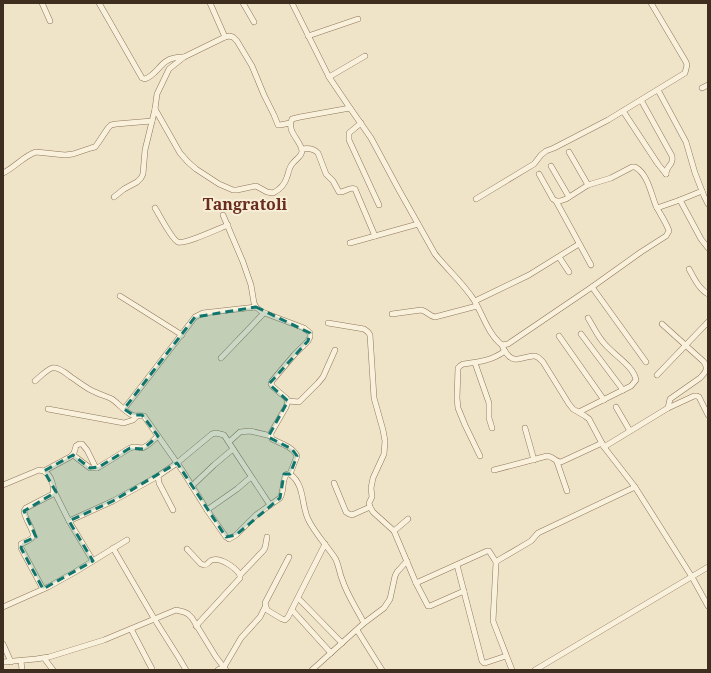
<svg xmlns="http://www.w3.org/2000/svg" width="711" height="673" font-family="'Noto Serif',serif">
<rect width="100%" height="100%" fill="#f0e4c8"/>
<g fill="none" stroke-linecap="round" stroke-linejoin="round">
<g stroke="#8d765c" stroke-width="6">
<g id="minor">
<polyline points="42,3 50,21"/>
<path d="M99 3 142 78 145 79C157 75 161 60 174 58 177 57 180 57 184 57"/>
<polyline points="210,3 225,37 229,36 233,37 237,41 252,66 264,95 274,115 278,125 280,125 290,123"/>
<polyline points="243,3 254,22"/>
<path d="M292 3 329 77 350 108 371 138 399 190 435 254C448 270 463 283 474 300 483 315 488 334 502 345L508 344 592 287 641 252 666 236 669 231C666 222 660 214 656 206 651 194 648 174 635 167H632L611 178 588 185 566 199 560 201H556L553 199 539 174"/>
<polyline points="308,36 358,19"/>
<polyline points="329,77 365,56"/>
<polyline points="702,88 708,85"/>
<polyline points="658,90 686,142 695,173 704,196 708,204"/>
<path d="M641 100 672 156C674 166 666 165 666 174"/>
<path d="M155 109 180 153 188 162 196 169 219 184 233 190H237L256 186 267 192 273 193C279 190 285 184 287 177 289 171 289 167 293 163 296 159 302 156 302 151 301 140 286 132 292 119L300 117 350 108"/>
<polyline points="623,111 658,164 666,174"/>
<polyline points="361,123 349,133 349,140 379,205"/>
<path d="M302 149C308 148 313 148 318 153L326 174 333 181 339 192C345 193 350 186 355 189L375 236"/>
<polyline points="569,152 588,185"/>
<polyline points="551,166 569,197"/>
<path d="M3 173C14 168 25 155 36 152L65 155 73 154 91 148 95 147 98 143 108 128 111 125 116 124 152 121"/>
<polyline points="114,197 124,189 137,182 141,178 143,174 145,150 155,109 157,94 169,69 184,57 225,37"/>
<polyline points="476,199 534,164 541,155 546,151 554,148 608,120 685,73 687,65 686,62 651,3"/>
<polyline points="680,200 701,239 708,248"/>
<polyline points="556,201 591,265"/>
<path d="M155 208C159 214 172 240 178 242 184 245 220 228 228 225"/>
<polyline points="657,208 680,200 702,191"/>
<path d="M223 215 243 262 251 285 254 303 256 307 262 312 304 328 310 333V337L308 341 294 355 272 381 271 384 273 387 286 398 288 401 286 407 271 433V436L272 439C280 443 293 447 297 456L290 474"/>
<polyline points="350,243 418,224"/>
<polyline points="559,257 569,272"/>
<path d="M689 269C694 278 699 289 708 294"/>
<polyline points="592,287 646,362"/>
<polyline points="120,296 182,335"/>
<polyline points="475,301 529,275 579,244"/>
<path d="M392 314 421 310C427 311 429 316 435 317L477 306"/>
<polyline points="328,323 364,329 368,332 370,335 374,398 383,430 385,441 384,454 373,478 371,488 372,497 369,503 370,507 373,512 394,531 416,583 428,606 430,606 464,591"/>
<path d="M662 324 703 361C709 368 706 372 700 378L670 399 668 408"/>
<polyline points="581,334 623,390"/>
<polyline points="559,336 604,400"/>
<path d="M502 345C503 348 505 352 507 354 515 365 525 355 535 356 539 357 541 360 543 362L569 404 573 409 585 416 589 419 604 447 635 487 692 577 708 606"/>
<polyline points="221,358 264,313"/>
<polyline points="475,363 489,403 489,418 492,428"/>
<polyline points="657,375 708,322"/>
<path d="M35 381C40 377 46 370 52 368 58 366 67 374 71 377 79 382 87 389 95 392 101 395 106 396 112 399 119 404 124 411 132 415 136 417 139 415 144 416L182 470 207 510 226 537 229 539 236 535 256 515 280 498C285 490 281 480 287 474H290C305 485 301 504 308 519 314 532 327 546 335 558 339 565 339 572 342 579 347 595 357 609 364 623"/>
<polyline points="288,401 299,402 318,383 323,377 335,350"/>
<polyline points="616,407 630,431"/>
<polyline points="48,409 124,423 133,420 137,416"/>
<polyline points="124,409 195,317 203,313 256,307"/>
<path d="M579 412 631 386 636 380C634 366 611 353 603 342 597 335 593 326 588 318"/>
<polyline points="525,428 534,460"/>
<polyline points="229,442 240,432 250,431 271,436"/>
<polyline points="604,447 668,408 694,396 697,396 699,397 708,415"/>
<polyline points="73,455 90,468 97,468"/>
<path d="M480 456 465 425 458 408 457 398 458 368 460 366 463 364C479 362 491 361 505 351"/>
<polyline points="557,462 567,491"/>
<path d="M494 470 547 456C553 456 555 462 561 462L602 443"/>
<path d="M44 471 70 457 74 453 76 446 79 444H82L87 450 95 466 97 468 99 467 130 448C135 446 136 447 141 448 147 448 154 439 158 436"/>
<polyline points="334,483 346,512 349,514 352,515 370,507"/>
<path d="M3 485 39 470C41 471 43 470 45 472 51 475 55 488 53 494L26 508 24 511C24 518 37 534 32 538 29 541 24 542 21 544V548L43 589"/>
<polyline points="192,486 214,465 233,449"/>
<polyline points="54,491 69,521 93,561"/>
<polyline points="173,510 159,483 158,476 177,463 212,434 216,433 224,435 270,505"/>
<polyline points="207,510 237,489 251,477"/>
<polyline points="69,521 113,501 158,476"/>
<polyline points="394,531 408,519"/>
<polyline points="113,548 155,620 179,658 186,670"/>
<path d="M187 549 201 564C208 567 207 562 212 560 221 557 236 568 240 575V578L196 626"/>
<polyline points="289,557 265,603 267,610 282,619 285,620 288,617 325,544"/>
<polyline points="457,565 482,661 484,663 485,663 506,656"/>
<polyline points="240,575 263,551 265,548 267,537"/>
<polyline points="416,583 487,551 489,551 496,562"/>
<polyline points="298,598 342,643"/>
<polyline points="3,607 48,587 75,572 127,540"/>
<polyline points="292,610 331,653"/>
<polyline points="131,629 152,669"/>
<polyline points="357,630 382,670"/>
<polyline points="3,644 11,662"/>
<polyline points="44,658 53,670"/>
<polyline points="21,661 22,670"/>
<polyline points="3,662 36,659 49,657 104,640 176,610 184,612 188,614 192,618 216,657 226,670"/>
<polyline points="218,670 224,667 241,638 260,617 265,607"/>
<polyline points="312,670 364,623 384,608 390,599 395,576 397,572 407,561"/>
<polyline points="512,670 493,621 496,563 497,561 531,541 538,533 635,487"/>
<polyline points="535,670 708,567"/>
</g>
</g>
<use href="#minor" stroke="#faf1dc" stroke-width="5"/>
</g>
<path fill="#0f766e" fill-opacity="0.2" stroke="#0f766e" stroke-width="3" stroke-dasharray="8 5" stroke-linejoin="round" d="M256 307 310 333 308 341 269 384 288 401 268 437 292 449 297 456 290 474H284L280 498 236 535 226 537 177 463 113 501 69 521 93 561 43 589 21 548 22 543 36 537 24 511 56 492 44 471 73 455 90 468 99 467 130 448 143 449 158 436 142 415H133L124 409 195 317Z"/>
<g text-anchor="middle" stroke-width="4" stroke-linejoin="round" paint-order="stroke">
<g font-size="16" font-weight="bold" fill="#6b2e1e" stroke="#f7eed8">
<text x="245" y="210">Tangratoli</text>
</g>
</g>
<rect width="711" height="673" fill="none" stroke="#3d2e20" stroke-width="8"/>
</svg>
